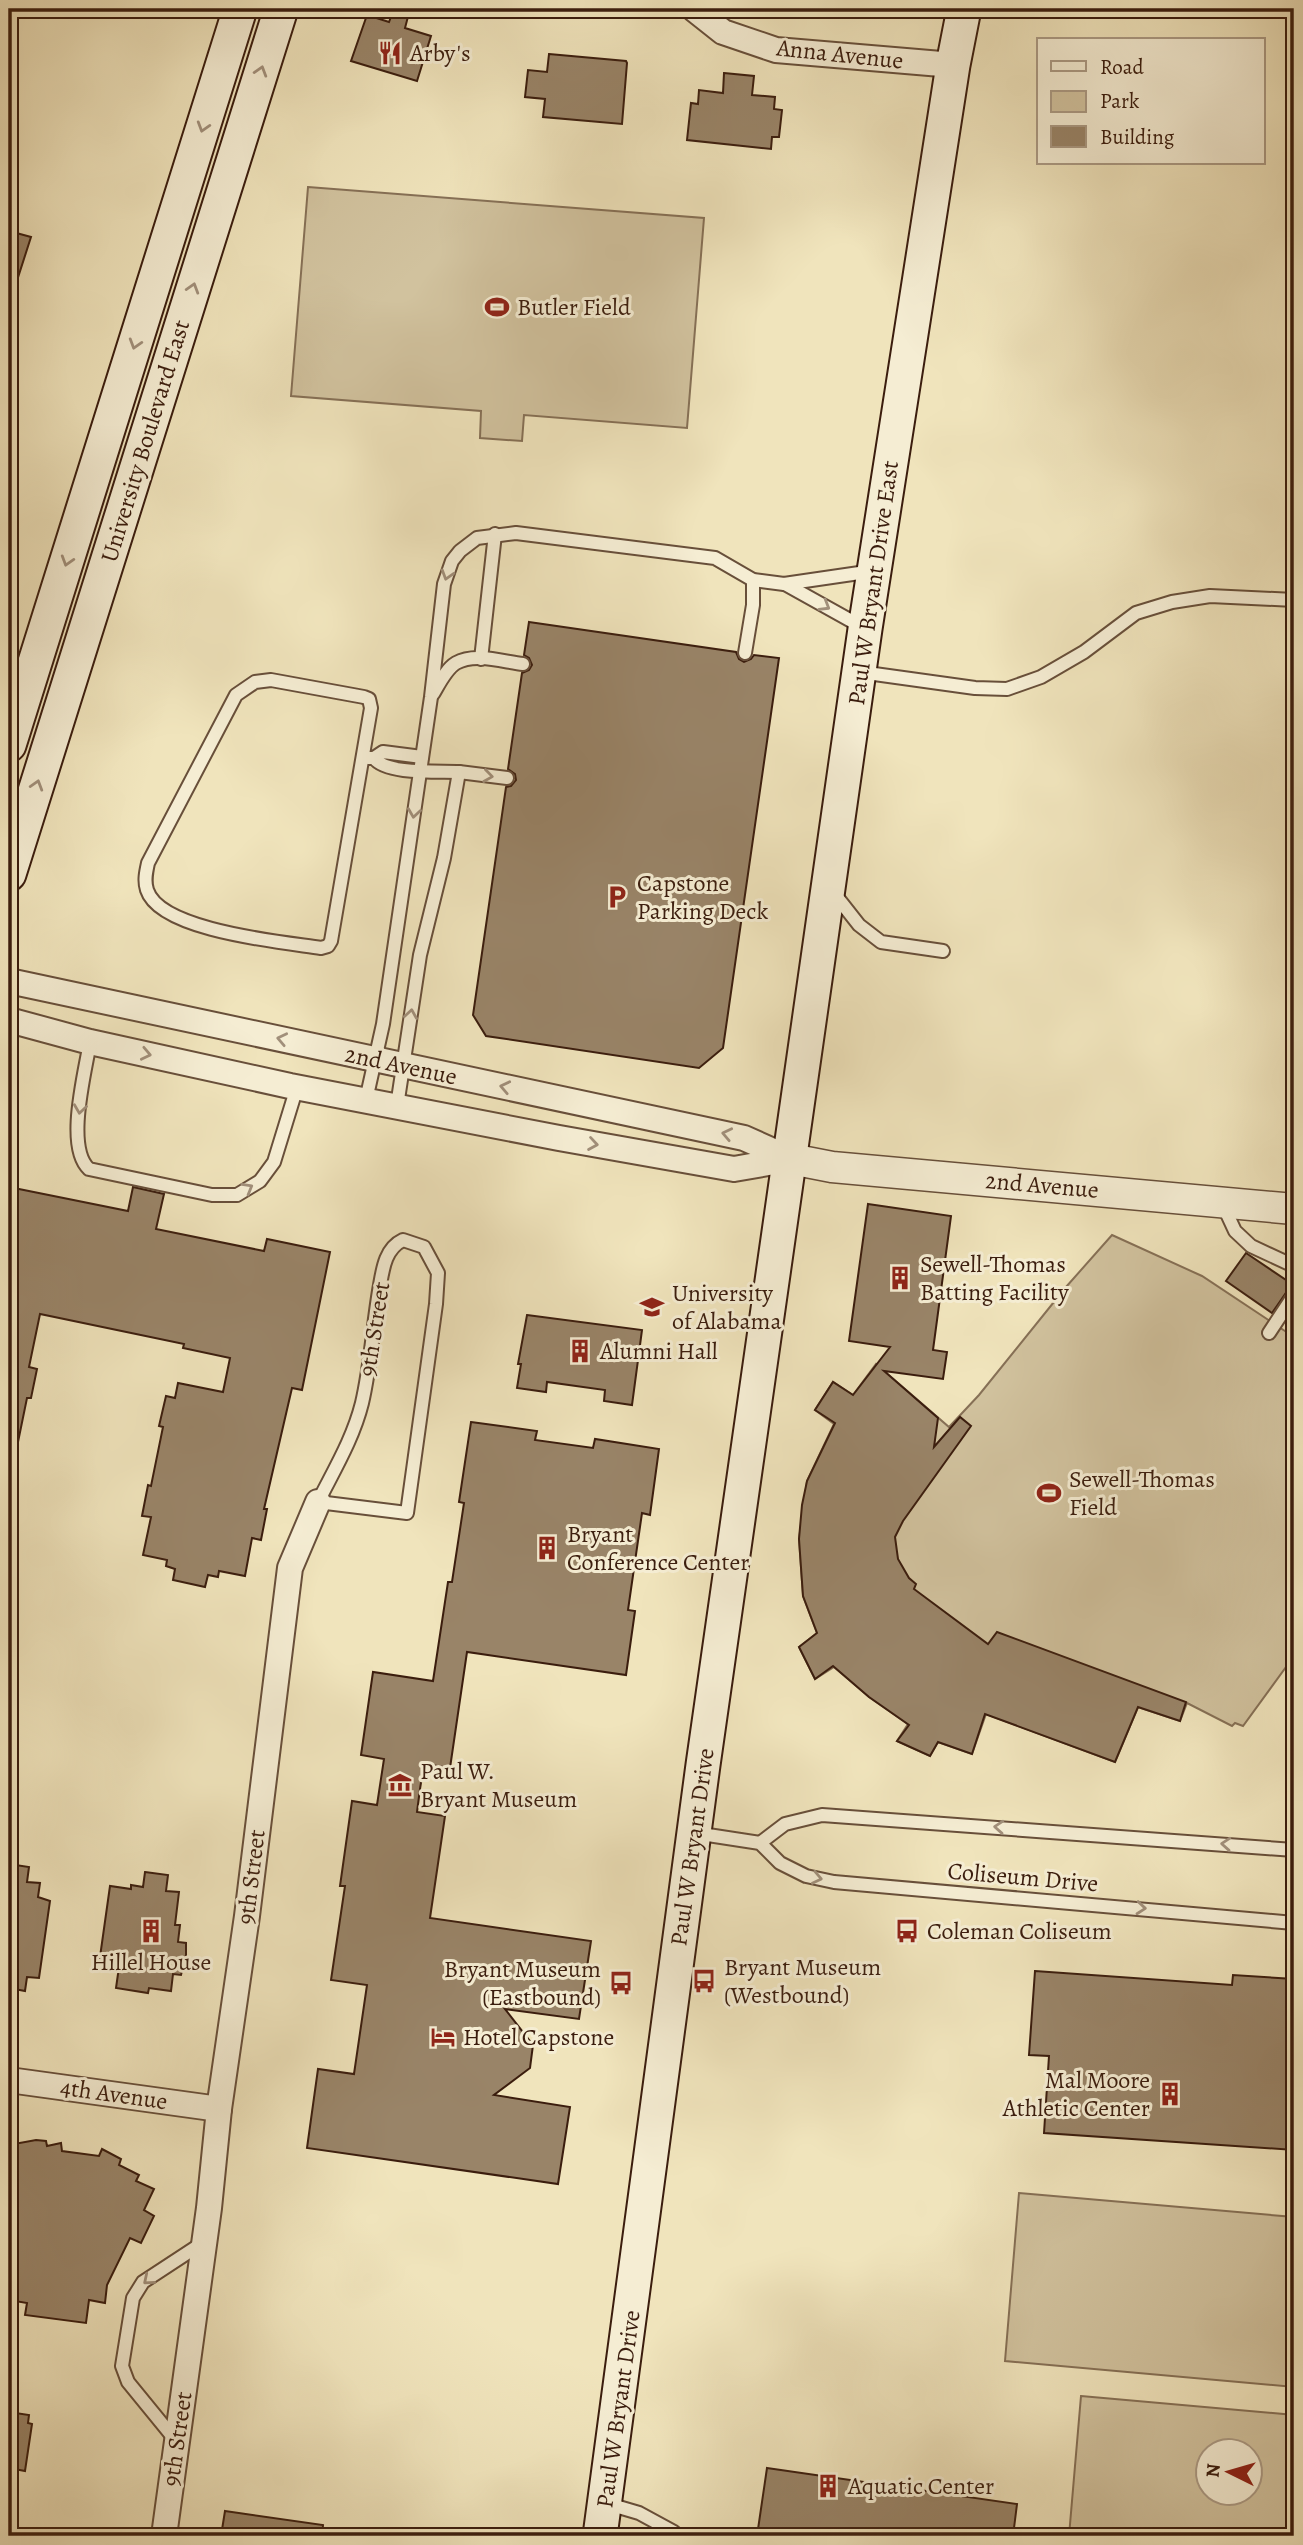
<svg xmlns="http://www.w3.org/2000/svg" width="1303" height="2545" font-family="Alegreya,serif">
<rect width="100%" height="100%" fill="#f0e4bc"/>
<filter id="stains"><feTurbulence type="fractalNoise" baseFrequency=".00286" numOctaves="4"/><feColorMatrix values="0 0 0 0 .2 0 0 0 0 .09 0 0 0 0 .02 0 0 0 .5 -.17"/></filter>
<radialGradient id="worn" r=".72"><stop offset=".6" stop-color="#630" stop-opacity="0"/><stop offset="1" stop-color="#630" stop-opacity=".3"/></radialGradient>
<g fill="#d1c29e" stroke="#867056" stroke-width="2" fill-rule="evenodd">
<polygon points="308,187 704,218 687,428 524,415 522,441 480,438 481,411 291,396"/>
<polygon points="1112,1235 1202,1276 1294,1337 1294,1656 1243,1726 1235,1723 1232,1726 1187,1703 1180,1721 1138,1707 1115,1762 986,1714 972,1754 938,1742 930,1756 897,1741 908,1724 869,1697 834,1667 815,1679 799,1647 817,1633 803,1596 799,1539 807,1481 834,1424 815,1410 833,1382 853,1395 876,1364 949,1427 979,1395 1066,1287"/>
<polygon points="1019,2193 1294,2217 1294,2387 1005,2361"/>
<path d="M1081 2396 1294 2415V2536H1069ZM1250 2450V2492H1208V2450Z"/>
</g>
<g fill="#998468" stroke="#3b1d0e" stroke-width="2">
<polygon points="394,9 410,9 405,28 431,36 417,81 351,61 367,15 389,22"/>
<polygon points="549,54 626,61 627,63 622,124 543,117 545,99 525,97 528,70 547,72"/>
<polygon points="724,73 754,76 752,95 775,97 774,109 782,110 779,137 772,137 771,149 687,140 691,103 698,104 699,90 723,93"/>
<polygon points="9,231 31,237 13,293 9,293"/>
<polygon points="529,622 736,652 739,659 744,662 751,659 754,655 779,658 723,1048 699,1068 486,1036 473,1015 506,787 511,786 516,780 515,774 508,769 522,673 529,670 532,665 529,658 524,655"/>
<polygon points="9,1187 128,1211 133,1187 164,1194 156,1229 264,1251 267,1239 330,1252 302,1390 292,1388 264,1509 267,1509 261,1540 252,1538 245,1576 219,1571 218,1577 208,1575 205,1587 173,1580 175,1569 166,1566 167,1560 143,1555 151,1517 142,1516 148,1485 151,1486 163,1427 159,1426 166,1396 175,1398 178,1383 223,1392 230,1358 183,1348 184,1344 40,1314 29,1367 37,1369 31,1398 27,1398 17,1447 9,1446"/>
<polygon points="868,1204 951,1216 933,1350 947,1352 943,1379 884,1371 938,1418 934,1447 960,1417 971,1426 903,1521 895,1537 898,1559 909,1578 916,1584 914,1589 988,1644 997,1632 1186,1702 1180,1721 1138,1707 1115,1762 985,1714 972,1754 938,1742 930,1756 897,1741 909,1725 869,1697 833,1666 815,1679 799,1647 817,1633 803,1596 799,1539 802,1505 807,1481 835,1423 815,1410 833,1382 853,1395 890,1347 849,1341"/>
<polygon points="1246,1253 1292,1284 1272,1313 1226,1281"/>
<polygon points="527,1315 642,1330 632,1405 604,1401 605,1390 547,1382 546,1392 517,1388 521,1364 518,1364"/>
<polygon points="471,1422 537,1431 535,1440 593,1448 595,1439 659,1449 650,1515 642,1513 628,1610 635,1611 626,1675 467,1652 450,1768 424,1764 420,1789 417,1812 445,1816 430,1918 591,1941 579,2019 505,2009 533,2045 530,2068 494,2095 570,2107 558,2184 307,2148 318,2069 354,2074 367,1985 331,1980 345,1886 340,1886 352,1801 377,1805 384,1759 361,1755 373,1672 433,1681 448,1582 452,1582 464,1503 459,1502"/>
<polygon points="9,1864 29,1867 27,1882 40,1883 38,1897 50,1901 39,1978 27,1977 25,1991 9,1988"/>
<polygon points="145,1872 168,1875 166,1891 179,1892 175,1925 180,1925 178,1942 186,1943 186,1955 181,1975 173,1974 171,1991 149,1988 148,1993 116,1988 119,1967 99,1964 110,1886 131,1889 131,1885 143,1887"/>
<polygon points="1035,1971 1232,1985 1233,1975 1294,1979 1294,2150 1044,2133 1049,2056 1029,2055"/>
<polygon points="36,2140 46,2141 47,2146 61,2143 62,2151 99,2156 102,2149 121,2159 119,2165 139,2175 136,2181 154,2189 144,2210 154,2216 141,2243 130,2238 107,2285 105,2303 89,2300 86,2323 25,2315 27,2303 9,2300 9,2150 15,2149 14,2144"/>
<polygon points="9,2412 29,2415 28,2423 32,2424 25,2471 9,2468"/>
<polygon points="767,2468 1017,2504 1013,2536 757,2536"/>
<polygon points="225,2511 323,2525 322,2536 221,2536"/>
</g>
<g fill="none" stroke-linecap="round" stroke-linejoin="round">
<g stroke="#684f3a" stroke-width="16">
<g id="service">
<polyline points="785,584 864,628"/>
<polyline points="745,653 753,605 753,580"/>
<polyline points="481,659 495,534"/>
<polyline points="860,672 975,688 1007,689 1041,677 1084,652 1136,613 1172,602 1210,596 1294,600"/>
<path d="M271 680 364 697 369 699 371 708 331 941 328 946 321 948C282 942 160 931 147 890 144 881 146 872 148 863L236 695 255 682Z"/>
<path d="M433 694C439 684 446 669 456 663 475 652 504 662 523 664"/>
<polyline points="368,758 374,758 383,752 422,757"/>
<path d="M374 758C386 775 439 771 459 772"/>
<polyline points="833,892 859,925 881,942 943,951"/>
<path d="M90 1042C85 1073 65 1147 89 1169L212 1195H237L260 1181 274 1162 297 1087"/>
<polyline points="366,1100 383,1024 431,697 444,584 452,561 460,551 477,538 516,533 715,558 753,580 784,584 873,571"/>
<polyline points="397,1106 420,955 444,858 459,772 507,778"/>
<polyline points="1222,1203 1235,1231 1251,1246 1294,1266"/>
<path d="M403 1240 424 1247 438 1273 436 1304 407 1513 318 1502C334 1470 353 1439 362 1403 371 1365 373 1324 380 1285 383 1267 386 1248 403 1240Z"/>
<polyline points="1269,1333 1294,1295"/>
<polyline points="695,1833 760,1843 780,1863 806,1876 834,1882 1294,1923"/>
<polyline points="760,1843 785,1824 822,1815 1294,1850"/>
<polyline points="177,2442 128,2382 122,2366 133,2298 143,2282 204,2242"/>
<polyline points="605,2503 639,2513 674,2532 675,2536"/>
</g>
</g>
<g stroke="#684f3a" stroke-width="28">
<g id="minor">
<polyline points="694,9 723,32 776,50 953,65"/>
<polyline points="9,981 744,1138 791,1159"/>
<polyline points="9,1020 90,1042 290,1086 559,1138 734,1169 791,1159"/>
<polyline points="9,2080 219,2109"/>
<polyline points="164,2536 209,2208 219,2109 247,1916 290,1568 318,1502"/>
</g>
</g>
<g stroke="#684f3a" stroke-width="33">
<polyline id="tertiary" points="791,1159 832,1167 1294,1209"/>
</g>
<g stroke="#3b1d0e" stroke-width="37">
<g id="secondary">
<polyline points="9,745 240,9"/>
<polyline points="9,874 281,9"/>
<polyline points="600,2536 703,1765 865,629 953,65 964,9"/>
</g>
</g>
<use href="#service" stroke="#f5edd3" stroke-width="12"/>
<use href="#minor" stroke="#f5edd3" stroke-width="24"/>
<use href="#tertiary" stroke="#f5edd3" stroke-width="30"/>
<use href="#secondary" stroke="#f5edd3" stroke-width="33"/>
</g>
<defs><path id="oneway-chevron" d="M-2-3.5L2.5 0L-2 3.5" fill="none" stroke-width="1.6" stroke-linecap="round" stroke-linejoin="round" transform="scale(1.75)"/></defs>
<g stroke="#a18f7a">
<use href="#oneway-chevron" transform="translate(261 71) rotate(-73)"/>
<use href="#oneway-chevron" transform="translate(203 127) rotate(107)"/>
<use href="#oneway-chevron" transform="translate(193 288) rotate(-73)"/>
<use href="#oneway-chevron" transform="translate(135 344) rotate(107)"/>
<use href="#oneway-chevron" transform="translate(67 561) rotate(107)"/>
<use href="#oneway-chevron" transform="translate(447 575) rotate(107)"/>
<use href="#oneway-chevron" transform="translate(825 606) rotate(31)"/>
<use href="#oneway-chevron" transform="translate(488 776) rotate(8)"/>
<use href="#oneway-chevron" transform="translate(37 785) rotate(-73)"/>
<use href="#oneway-chevron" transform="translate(414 813) rotate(98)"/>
<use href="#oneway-chevron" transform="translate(411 1014) rotate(-81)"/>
<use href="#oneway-chevron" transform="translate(282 1039) rotate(-168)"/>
<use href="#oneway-chevron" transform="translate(146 1054) rotate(12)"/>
<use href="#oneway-chevron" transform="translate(505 1087) rotate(-168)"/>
<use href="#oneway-chevron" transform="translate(80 1109) rotate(98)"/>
<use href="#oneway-chevron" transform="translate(727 1134) rotate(-168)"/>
<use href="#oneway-chevron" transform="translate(593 1144) rotate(9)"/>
<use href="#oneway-chevron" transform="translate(248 1188) rotate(-30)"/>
<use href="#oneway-chevron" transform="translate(999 1827) rotate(-176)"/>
<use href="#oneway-chevron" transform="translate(1226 1844) rotate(-176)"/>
<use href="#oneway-chevron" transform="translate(817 1878) rotate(12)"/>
<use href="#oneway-chevron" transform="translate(1141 1908) rotate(5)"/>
<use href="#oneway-chevron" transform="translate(148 2280) rotate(140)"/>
</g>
<defs>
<g id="restaurant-bare" transform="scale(1.89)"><path d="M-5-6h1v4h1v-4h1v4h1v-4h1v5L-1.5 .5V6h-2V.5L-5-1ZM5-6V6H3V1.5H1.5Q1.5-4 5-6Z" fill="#8f2418" stroke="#f5edd3" stroke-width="2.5" paint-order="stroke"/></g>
<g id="stadium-bare" transform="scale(1.89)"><path d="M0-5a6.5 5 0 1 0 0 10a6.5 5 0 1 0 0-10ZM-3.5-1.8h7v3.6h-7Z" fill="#8f2418" stroke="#f5edd3" stroke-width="2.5" paint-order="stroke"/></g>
<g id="parking-bare" transform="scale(1.89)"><path d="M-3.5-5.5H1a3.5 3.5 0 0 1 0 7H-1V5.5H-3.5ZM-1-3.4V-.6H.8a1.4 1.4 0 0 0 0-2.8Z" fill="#8f2418" stroke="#f5edd3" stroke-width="2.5" paint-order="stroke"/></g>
<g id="building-bare" transform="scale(1.89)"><path d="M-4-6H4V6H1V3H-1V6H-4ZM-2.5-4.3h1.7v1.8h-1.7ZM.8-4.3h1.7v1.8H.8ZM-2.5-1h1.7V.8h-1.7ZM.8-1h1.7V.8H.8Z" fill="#8f2418" stroke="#f5edd3" stroke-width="2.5" paint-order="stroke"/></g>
<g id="university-bare" transform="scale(1.89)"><path d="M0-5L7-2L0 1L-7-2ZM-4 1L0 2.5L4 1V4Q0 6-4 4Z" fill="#8f2418" stroke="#f5edd3" stroke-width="2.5" paint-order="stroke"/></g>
<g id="museum-bare" transform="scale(1.89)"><path d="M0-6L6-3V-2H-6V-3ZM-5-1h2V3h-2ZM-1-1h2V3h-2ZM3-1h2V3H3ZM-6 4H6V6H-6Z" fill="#8f2418" stroke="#f5edd3" stroke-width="2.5" paint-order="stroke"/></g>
<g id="bus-bare" transform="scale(1.89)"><path d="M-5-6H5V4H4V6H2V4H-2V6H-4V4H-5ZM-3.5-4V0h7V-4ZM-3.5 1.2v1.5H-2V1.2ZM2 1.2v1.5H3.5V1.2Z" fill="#8f2418" stroke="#f5edd3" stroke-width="2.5" paint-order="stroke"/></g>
<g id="hotel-bare" transform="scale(1.89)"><path d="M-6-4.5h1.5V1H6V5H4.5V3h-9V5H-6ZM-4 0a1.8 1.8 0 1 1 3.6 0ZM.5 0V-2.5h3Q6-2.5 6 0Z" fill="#8f2418" stroke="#f5edd3" stroke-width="2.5" paint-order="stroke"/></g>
</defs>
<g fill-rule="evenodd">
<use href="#restaurant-bare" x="390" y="53"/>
<use href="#stadium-bare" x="497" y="307"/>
<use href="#parking-bare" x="617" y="897"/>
<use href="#building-bare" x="900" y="1278"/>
<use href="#university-bare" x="652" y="1307"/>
<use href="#building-bare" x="580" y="1351"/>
<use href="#stadium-bare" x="1049" y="1493"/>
<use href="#building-bare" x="547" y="1548"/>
<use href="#museum-bare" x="400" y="1785"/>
<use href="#building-bare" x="151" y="1931"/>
<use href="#bus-bare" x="907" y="1931"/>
<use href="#bus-bare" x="704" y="1981"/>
<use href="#bus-bare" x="621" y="1983"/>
<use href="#hotel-bare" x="443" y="2037"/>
<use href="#building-bare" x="1170" y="2094"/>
<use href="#building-bare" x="828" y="2486"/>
</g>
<g text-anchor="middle" stroke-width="6" stroke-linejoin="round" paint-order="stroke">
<g font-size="24" fill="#3b1d0e" stroke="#f5edd3" text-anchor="start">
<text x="410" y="61">Arby's</text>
<text x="517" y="315">Butler Field</text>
<text x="637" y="891">Capstone<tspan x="637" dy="28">Parking Deck</tspan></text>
<text x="920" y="1272">Sewell-Thomas<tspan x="920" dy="28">Batting Facility</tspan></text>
<text x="672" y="1301">University<tspan x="672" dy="28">of Alabama</tspan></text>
<text x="600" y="1359">Alumni Hall</text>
<text x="1069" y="1487">Sewell-Thomas<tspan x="1069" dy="28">Field</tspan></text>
<text x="567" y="1542">Bryant<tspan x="567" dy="28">Conference Center</tspan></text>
<text x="420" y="1779">Paul W.<tspan x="420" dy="28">Bryant Museum</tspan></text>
<text x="927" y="1939">Coleman Coliseum</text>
<text x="151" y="1970" text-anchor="middle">Hillel House</text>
<text x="724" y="1975">Bryant Museum<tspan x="724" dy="28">(Westbound)</tspan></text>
<text x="601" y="1977" text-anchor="end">Bryant Museum<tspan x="601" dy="28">(Eastbound)</tspan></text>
<text x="463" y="2045">Hotel Capstone</text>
<text x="1150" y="2088" text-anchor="end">Mal Moore<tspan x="1150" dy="28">Athletic Center</tspan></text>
<text x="848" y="2494">Aquatic Center</text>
</g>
<g font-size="24" fill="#3b1d0e" stroke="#f5edd3">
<text transform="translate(840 54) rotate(6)" y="8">Anna Avenue</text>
<text transform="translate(145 441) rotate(-73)" y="8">University Boulevard East</text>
<text transform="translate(873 583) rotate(-82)" y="8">Paul W Bryant Drive East</text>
<text transform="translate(401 1065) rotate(12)" y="8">2nd Avenue</text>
<text transform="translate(1042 1185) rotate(5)" y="8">2nd Avenue</text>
<text transform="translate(374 1329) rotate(-81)" y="8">9th Street</text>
<text transform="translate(692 1847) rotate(-82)" y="8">Paul W Bryant Drive</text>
<text transform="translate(251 1877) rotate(-83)" y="8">9th Street</text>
<text transform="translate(1023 1877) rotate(5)" y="8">Coliseum Drive</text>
<text transform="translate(114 2094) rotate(8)" y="8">4th Avenue</text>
<text transform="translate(618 2409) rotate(-82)" y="8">Paul W Bryant Drive</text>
<text transform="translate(177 2439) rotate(-82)" y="8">9th Street</text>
</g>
</g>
<rect width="1303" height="2545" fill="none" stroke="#f0e4bc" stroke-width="35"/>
<rect x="10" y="10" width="1282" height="2524" fill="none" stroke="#3b1d0e" stroke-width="3.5"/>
<rect x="18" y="18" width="1268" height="2510" fill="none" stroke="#3b1d0e" stroke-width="2"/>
<rect x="1037" y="38" width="228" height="126" fill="#f5edd3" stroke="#ab9a84" stroke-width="2"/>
<rect x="1051" y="61" width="35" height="10" fill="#f5edd3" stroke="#ab9a84" stroke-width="2"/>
<text x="1100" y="74" font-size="21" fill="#3b1d0e">Road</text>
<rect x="1051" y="91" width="35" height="21" fill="#d1c29e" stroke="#ab9a84" stroke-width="2"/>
<text x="1100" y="108" font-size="21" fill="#3b1d0e">Park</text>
<rect x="1051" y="126" width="35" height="21" fill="#998468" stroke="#ab9a84" stroke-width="2"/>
<text x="1100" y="144" font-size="21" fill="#3b1d0e">Building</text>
<g transform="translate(1229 2472) rotate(275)"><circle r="33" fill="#f5edd3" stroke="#ab9a84" stroke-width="2"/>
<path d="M0-5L12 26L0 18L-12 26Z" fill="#8f2418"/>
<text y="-10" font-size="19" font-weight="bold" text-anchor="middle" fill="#3b1d0e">N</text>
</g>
<rect width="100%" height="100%" filter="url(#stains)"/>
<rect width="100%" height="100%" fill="url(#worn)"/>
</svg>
